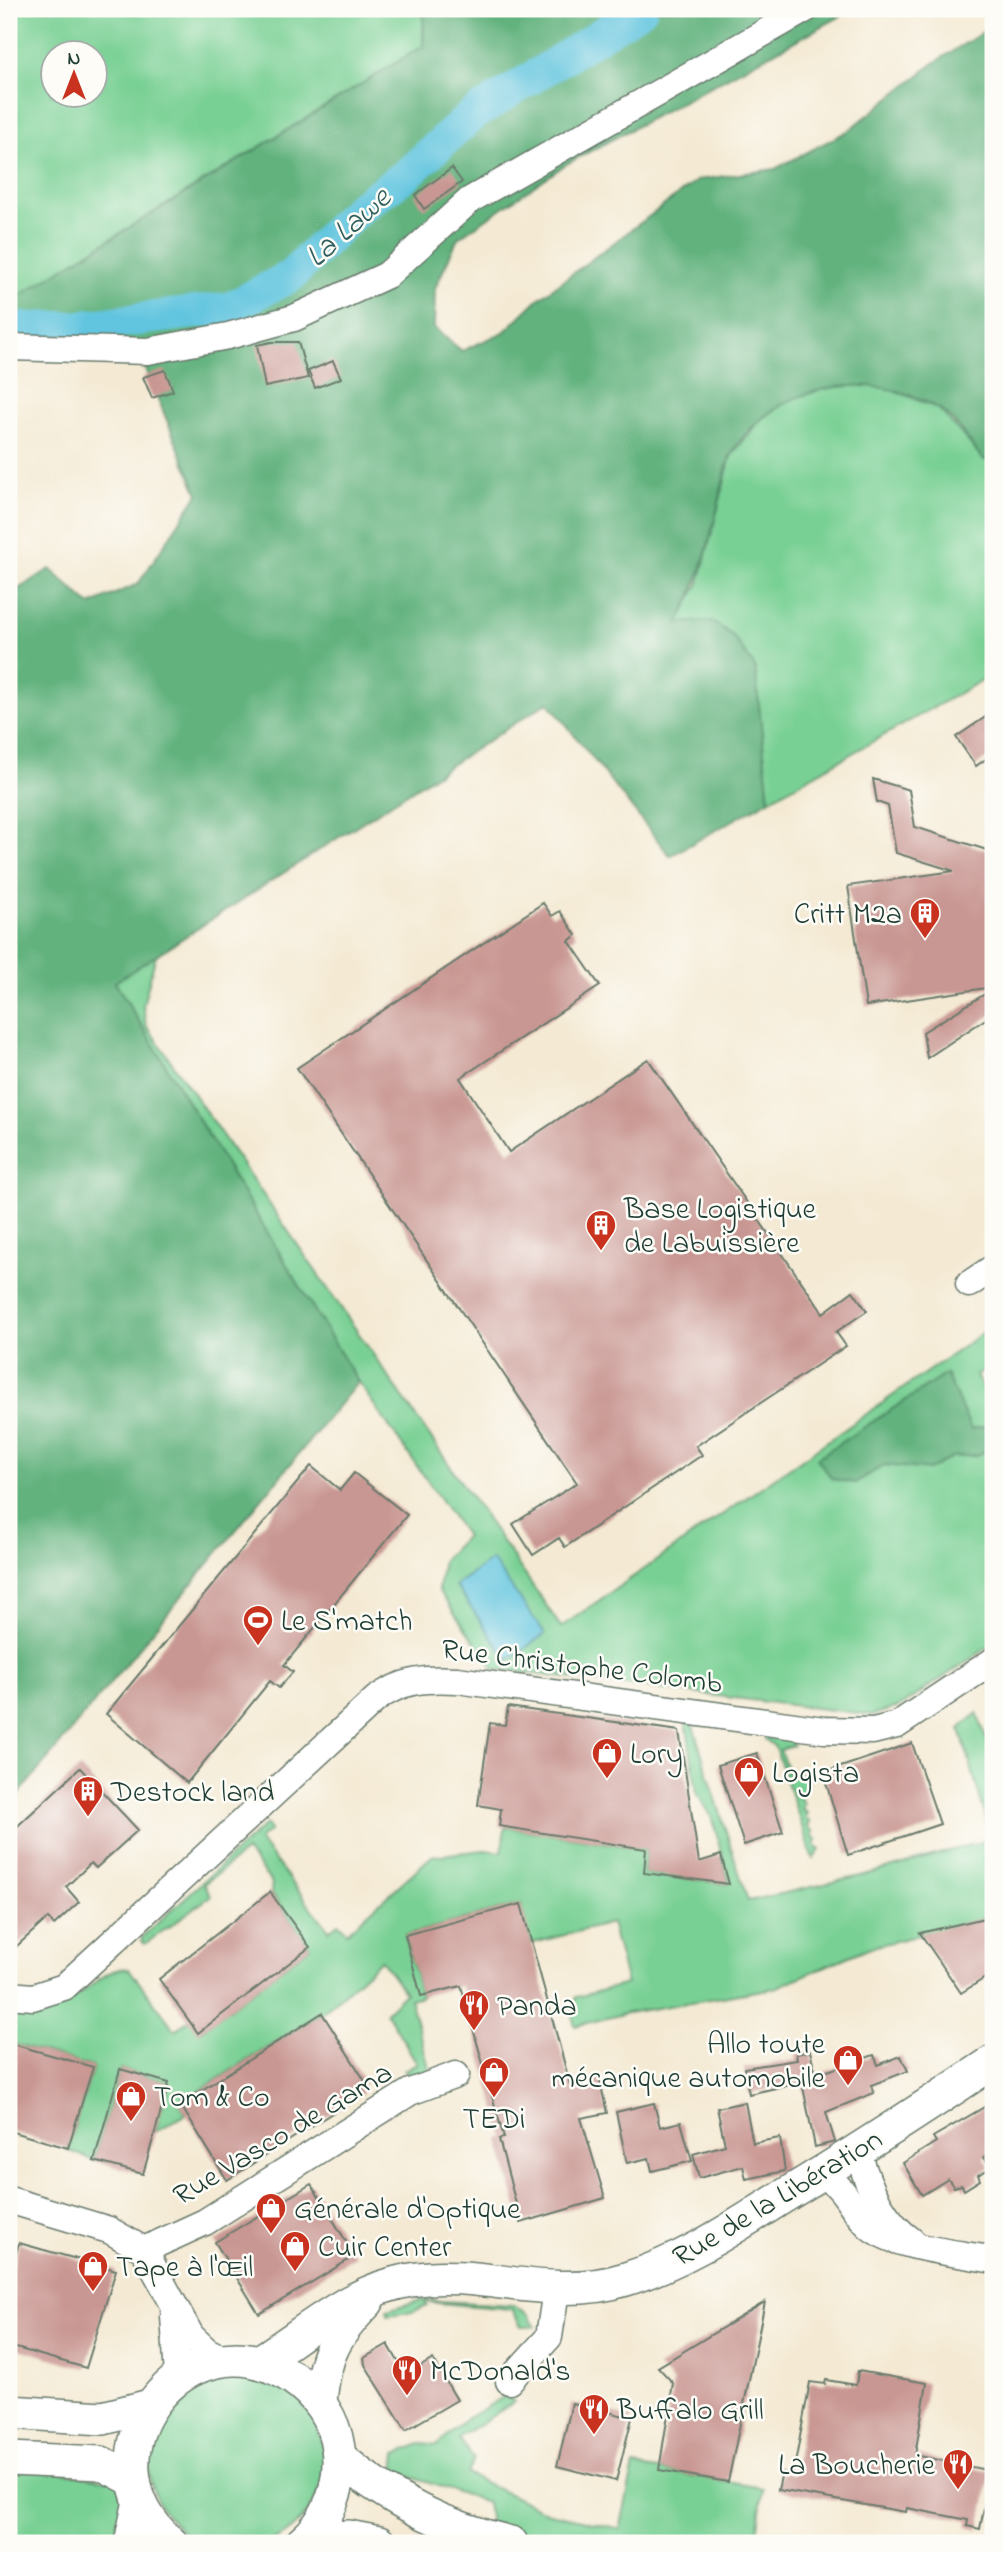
<svg xmlns="http://www.w3.org/2000/svg" width="1002" height="2552" font-family="'Indie Flower',sans-serif">
<rect width="100%" height="100%" fill="#fdfcf7"/>
<filter id="ink" filterUnits="userSpaceOnUse"><feTurbulence type="fractalNoise" baseFrequency=".0143" numOctaves="2"/><feDisplacementMap in="SourceGraphic" scale="14" xChannelSelector="R" yChannelSelector="G"/><feConvolveMatrix kernelMatrix="1 2 1 2 8 2 1 2 1" color-interpolation-filters="sRGB"/></filter>
<filter id="wash" filterUnits="userSpaceOnUse"><feTurbulence type="fractalNoise" baseFrequency=".00686" numOctaves="4" result="noise"/><feDisplacementMap in="SourceGraphic" scale="28" xChannelSelector="R" yChannelSelector="G"/><feGaussianBlur stdDeviation="1.57" result="paint"/><feColorMatrix in="noise" values="0 0 0 0 0 0 0 0 0 0 0 0 0 0 0 0 0 1.4 0 .05"/><feComposite in="paint" operator="in"/></filter>
<g filter="url(#wash)">
<rect width="100%" height="100%" fill="#f4ead4"/>
<g fill="#79d094" stroke="#4c8664" stroke-width="2" fill-rule="evenodd">
<path d="M9 9H424L423 46 9 302ZM52 52H94V94H52Z"/>
<polygon points="837,385 884,386 939,409 984,459 993,456 993,674 769,800 754,667 678,623 699,583 731,456 761,419 791,399"/>
<polygon points="156,955 143,1005 146,1025 561,1627 987,1330 993,1340 993,1365 976,1376 993,1404 993,1644 899,1707 873,1715 494,1669 438,1590 443,1560 466,1536 358,1382 115,982"/>
<path d="M977 1713 993 1757V1916L868 1948 775 1988 627 2013 575 2026 571 2011 576 1997 627 1984 611 1923 530 1944 521 1904 405 1935 421 1996 410 1999 430 2071 412 2079 404 2070 417 2063 386 2012 405 1993 381 1960 322 2013 180 2103 186 2114 155 2132 169 2083 120 2069 94 2161 67 2150 93 2067 9 2043V2010C25 2012 42 2013 58 2007 82 1998 107 1964 129 1969L175 2030 189 2020 199 2032 310 1947 271 1892 272 1883 246 1851 204 1884 211 1896 145 1944 142 1941V1937L266 1824 270 1830 259 1840 329 1930 338 1923 347 1932 432 1856 485 1850 502 1852 505 1827 646 1849 644 1873 729 1884 713 1820 697 1793 686 1722 692 1723 748 1901 861 1876 992 1839 960 1729Z"/>
<polygon points="765,1731 789,1734 793,1746 780,1750 790,1777 806,1772 809,1780 800,1799 804,1803 802,1810 807,1813 805,1818 810,1822 808,1827 814,1832 812,1836 817,1839 815,1846 820,1850 813,1859 775,1747 765,1739"/>
<polygon points="422,2300 513,2305 528,2314 536,2326 521,2326 512,2309 425,2302 427,2306 412,2312 388,2315 387,2310"/>
<circle cx="236" cy="2461" r="88"/>
<polygon points="507,2395 514,2402 458,2438 474,2459 467,2474 546,2512 620,2529 634,2466 763,2488 756,2543 492,2543 487,2502 374,2465 394,2471 396,2454 423,2443 437,2445 466,2419"/>
<polygon points="9,2464 121,2482 123,2515 117,2543 9,2543"/>
</g>
<g fill="#62b27e" stroke="#407859" stroke-width="2">
<path d="M424 9H854L568 163 458 238 435 288 434 328 462 351 504 332 537 300 698 180 775 169 848 131 934 63 993 26V456L984 460C970 444 955 418 938 408 870 367 772 383 731 455 724 469 722 491 718 507 707 551 700 581 678 623L711 621 732 635 755 667 769 800 670 856 548 702 115 982 358 1382 9 1806V595L50 569 90 605 138 584 198 494 140 356 21 348 9 322V302L423 46Z"/>
<polygon points="946,1374 971,1429 993,1425 993,1446 978,1455 952,1457 929,1470 885,1465 855,1483 832,1479 817,1458"/>
</g>
<polygon fill="#62c5df" stroke="#40818a" stroke-width="2" points="492,1560 545,1634 508,1660 455,1585"/>
<g fill="none" stroke-linecap="round" stroke-linejoin="round">
<polyline stroke="#62c5df" stroke-width="33" points="9,329 78,327 230,308 291,276 359,208 407,174 470,117 641,9"/>
</g>
<g id="blocks">
<g fill="#c99793">
<polygon points="452,168 462,182 424,209 415,195"/>
<polygon points="271,342 298,342 308,378 265,387 257,345"/>
<polygon points="333,361 341,378 315,388 308,371"/>
<polygon points="165,370 173,391 152,398 143,377"/>
<polygon points="993,712 993,754 976,766 956,737"/>
<polygon points="873,779 909,790 915,827 993,852 993,987 866,1006 848,886 954,871 896,853 888,806 877,802"/>
<polygon points="543,903 552,916 560,911 576,935 569,941 600,986 460,1078 509,1152 648,1059 823,1313 853,1291 867,1311 836,1332 846,1346 696,1446 702,1455 565,1547 559,1538 533,1555 513,1524 577,1483 297,1068"/>
<polygon points="993,989 993,1014 927,1058 923,1032"/>
<polygon points="311,1466 340,1490 354,1473 407,1515 284,1665 293,1672 279,1688 270,1681 187,1783 106,1714"/>
<polygon points="508,1707 679,1731 699,1862 721,1855 729,1884 644,1873 646,1849 499,1826 501,1809 478,1805 490,1723 505,1725"/>
<polygon points="912,1743 940,1824 848,1855 823,1773"/>
<polygon points="757,1753 783,1832 744,1845 718,1765"/>
<polygon points="80,1768 138,1830 96,1868 91,1863 66,1887 79,1902 54,1925 48,1918 9,1953 9,1834"/>
<polygon points="270,1892 310,1947 198,2033 159,1979"/>
<polygon points="521,1904 570,2084 599,2076 607,2113 581,2118 605,2198 521,2223 499,2139 504,2138 461,1986 421,1996 405,1935"/>
<polygon points="993,1916 993,1973 961,1993 920,1933"/>
<polygon points="322,2013 365,2081 362,2094 227,2180 180,2104"/>
<polygon points="9,2043 93,2067 68,2148 9,2131"/>
<polygon points="810,2051 816,2075 874,2055 878,2065 901,2056 908,2071 871,2085 874,2093 826,2112 835,2142 815,2147 802,2082 749,2094 744,2068 797,2060 796,2054"/>
<polygon points="120,2069 169,2083 143,2174 94,2161"/>
<polygon points="745,2102 753,2143 780,2138 785,2171 746,2179 743,2166 699,2178 693,2154 725,2145 717,2108"/>
<polygon points="993,2102 993,2152 984,2157 991,2168 978,2175 980,2180 964,2190 962,2185 954,2187 948,2179 922,2195 903,2163 936,2142 933,2137"/>
<polygon points="654,2103 660,2127 681,2122 692,2161 652,2171 649,2158 627,2163 616,2112"/>
<polygon points="311,2184 355,2256 259,2314 215,2242"/>
<polygon points="19,2243 116,2270 86,2368 9,2346 9,2278"/>
<polygon points="765,2302 728,2482 659,2470 673,2383 658,2367"/>
<polygon points="388,2344 406,2375 433,2359 457,2400 406,2430 365,2365 364,2358"/>
<polygon points="858,2371 927,2383 915,2455 991,2471 980,2529 967,2526 968,2520 907,2508 906,2512 778,2490 782,2472 793,2475 810,2382 825,2384 826,2380 856,2385"/>
<polygon points="572,2403 632,2418 616,2481 557,2466"/>
</g>
</g>
</g>
<g filter="url(#ink)">
<use href="#blocks" fill-opacity="0" stroke="#6a7a6c" stroke-width="2"/>
<g fill="none" stroke-linecap="round" stroke-linejoin="round">
<g stroke="#6a7a6c" stroke-width="29">
<g id="minor">
<polyline points="9,347 148,351 228,336 294,318 387,275 470,200 806,9"/>
<polyline points="969,1284 993,1268"/>
<path d="M9 1995 33 1997 64 1987 376 1699C402 1680 426 1678 457 1680L824 1730 873 1731 897 1725 993 1661"/>
<path d="M858 2151C867 2185 882 2220 912 2241"/>
<path d="M821 2173C849 2191 847 2204 868 2225 892 2248 960 2253 993 2260"/>
<polyline points="9,2200 109,2230 144,2250 191,2336 207,2351 226,2360"/>
<polyline points="144,2250 205,2222 410,2092 456,2075"/>
<polyline points="174,2316 178,2377"/>
<polyline points="509,2381 549,2337 556,2290"/>
</g>
</g>
<g stroke="#6a7a6c" stroke-width="36">
<g id="major">
<path d="M259 2362C307 2332 353 2289 411 2280 484 2268 549 2303 626 2279 684 2261 733 2228 784 2196 855 2153 924 2108 993 2062"/>
<path d="M320 2402C324 2355 334 2336 367 2302"/>
<polyline points="9,2412 103,2418 150,2406"/>
<path d="M340 2458C390 2501 446 2528 511 2543"/>
<polyline points="9,2459 101,2463 134,2480"/>
<polyline points="306,2540 348,2537 379,2543"/>
<polyline points="131,2543 140,2501"/>
<path d="M171 2543C71 2457 187 2306 293 2378 317 2394 334 2419 338 2448 343 2483 329 2521 302 2543"/>
</g>
</g>
<use href="#minor" stroke="#fff" stroke-width="26"/>
<use href="#major" stroke="#fff" stroke-width="33"/>
</g>
</g>
<defs>
<g id="building-pin" transform="scale(1.575)"><path d="M0 17L-7.5 6A9.5 9.5 0 1 1 7.5 6Z" fill="#c8321e" stroke="#fdfcf7"/><path d="M-4-6H4V6H1V3H-1V6H-4ZM-2.5-4.3h1.7v1.8h-1.7ZM.8-4.3h1.7v1.8H.8ZM-2.5-1h1.7V.8h-1.7ZM.8-1h1.7V.8H.8Z" fill="#fff"/></g>
<g id="stadium-pin" transform="scale(1.575)"><path d="M0 17L-7.5 6A9.5 9.5 0 1 1 7.5 6Z" fill="#c8321e" stroke="#fdfcf7"/><path d="M0-5a6.5 5 0 1 0 0 10a6.5 5 0 1 0 0-10ZM-3.5-1.8h7v3.6h-7Z" fill="#fff"/></g>
<g id="shop-pin" transform="scale(1.575)"><path d="M0 17L-7.5 6A9.5 9.5 0 1 1 7.5 6Z" fill="#c8321e" stroke="#fdfcf7"/><path d="M-5-2.5h2.3a2.7 3.5 0 0 1 5.4 0H5L5.5 6h-11ZM-1.5-2.5h3a1.5 2.3 0 0 0-3 0Z" fill="#fff"/></g>
<g id="restaurant-pin" transform="scale(1.575)"><path d="M0 17L-7.5 6A9.5 9.5 0 1 1 7.5 6Z" fill="#c8321e" stroke="#fdfcf7"/><path d="M-5-6h1v4h1v-4h1v4h1v-4h1v5L-1.5 .5V6h-2V.5L-5-1ZM5-6V6H3V1.5H1.5Q1.5-4 5-6Z" fill="#fff"/></g>
</defs>
<g fill-rule="evenodd">
<use href="#building-pin" x="925" y="913"/>
<use href="#building-pin" x="601" y="1225"/>
<use href="#stadium-pin" x="258" y="1620"/>
<use href="#shop-pin" x="607" y="1753"/>
<use href="#shop-pin" x="749" y="1772"/>
<use href="#building-pin" x="88" y="1791"/>
<use href="#restaurant-pin" x="474" y="2005"/>
<use href="#shop-pin" x="848" y="2060"/>
<use href="#shop-pin" x="494" y="2072"/>
<use href="#shop-pin" x="131" y="2096"/>
<use href="#shop-pin" x="271" y="2208"/>
<use href="#shop-pin" x="295" y="2246"/>
<use href="#shop-pin" x="93" y="2266"/>
<use href="#restaurant-pin" x="407" y="2370"/>
<use href="#restaurant-pin" x="594" y="2409"/>
<use href="#restaurant-pin" x="958" y="2464"/>
</g>
<g text-anchor="middle" stroke-width="5" stroke-linejoin="round" paint-order="stroke">
<g font-size="30" fill="#1f3d34" stroke="#fdfcf7" text-anchor="start">
<text x="902" y="923" text-anchor="end">Critt M2a</text>
<text x="624" y="1218">Base Logistique<tspan x="624" dy="34">de Labuissière</tspan></text>
<text x="281" y="1630">Le S'match</text>
<text x="630" y="1763">Lory</text>
<text x="772" y="1782">Logista</text>
<text x="111" y="1801">Destock land</text>
<text x="497" y="2015">Panda</text>
<text x="825" y="2053" text-anchor="end">Allo toute<tspan x="825" dy="34">mécanique automobile</tspan></text>
<text x="154" y="2106">Tom &amp; Co</text>
<text x="494" y="2128" text-anchor="middle">TEDi</text>
<text x="294" y="2218">Générale d'Optique</text>
<text x="318" y="2256">Cuir Center</text>
<text x="116" y="2276">Tape à l'Œil</text>
<text x="430" y="2380">McDonald's</text>
<text x="617" y="2419">Buffalo Grill</text>
<text x="935" y="2474" text-anchor="end">La Boucherie</text>
</g>
<g font-size="30" fill="#1f3d34" stroke="#fdfcf7">
<text transform="translate(582 1665) rotate(7)" y="10">Rue Christophe Colomb</text>
<text transform="translate(282 2133) rotate(-31)" y="10">Rue Vasco de Gama</text>
<text transform="translate(777 2197) rotate(-31)" y="10">Rue de la Libération</text>
</g>
<g font-size="32" font-style="italic" fill="#305f5f" stroke="#fdfcf7">
<text transform="translate(347 226) rotate(-42)" y="11">La Lawe</text>
</g>
</g>
<rect width="1002" height="2552" fill="none" stroke="#fdfcf7" stroke-width="35"/>
<g transform="translate(74 74)"><circle r="33" fill="#fdfcf7" stroke="#a4b0a9" stroke-width="2"/>
<path d="M0-5L12 26L0 18L-12 26Z" fill="#c8321e"/>
<text y="-10" font-size="19" font-weight="bold" text-anchor="middle" fill="#1f3d34">N</text>
</g>
</svg>
